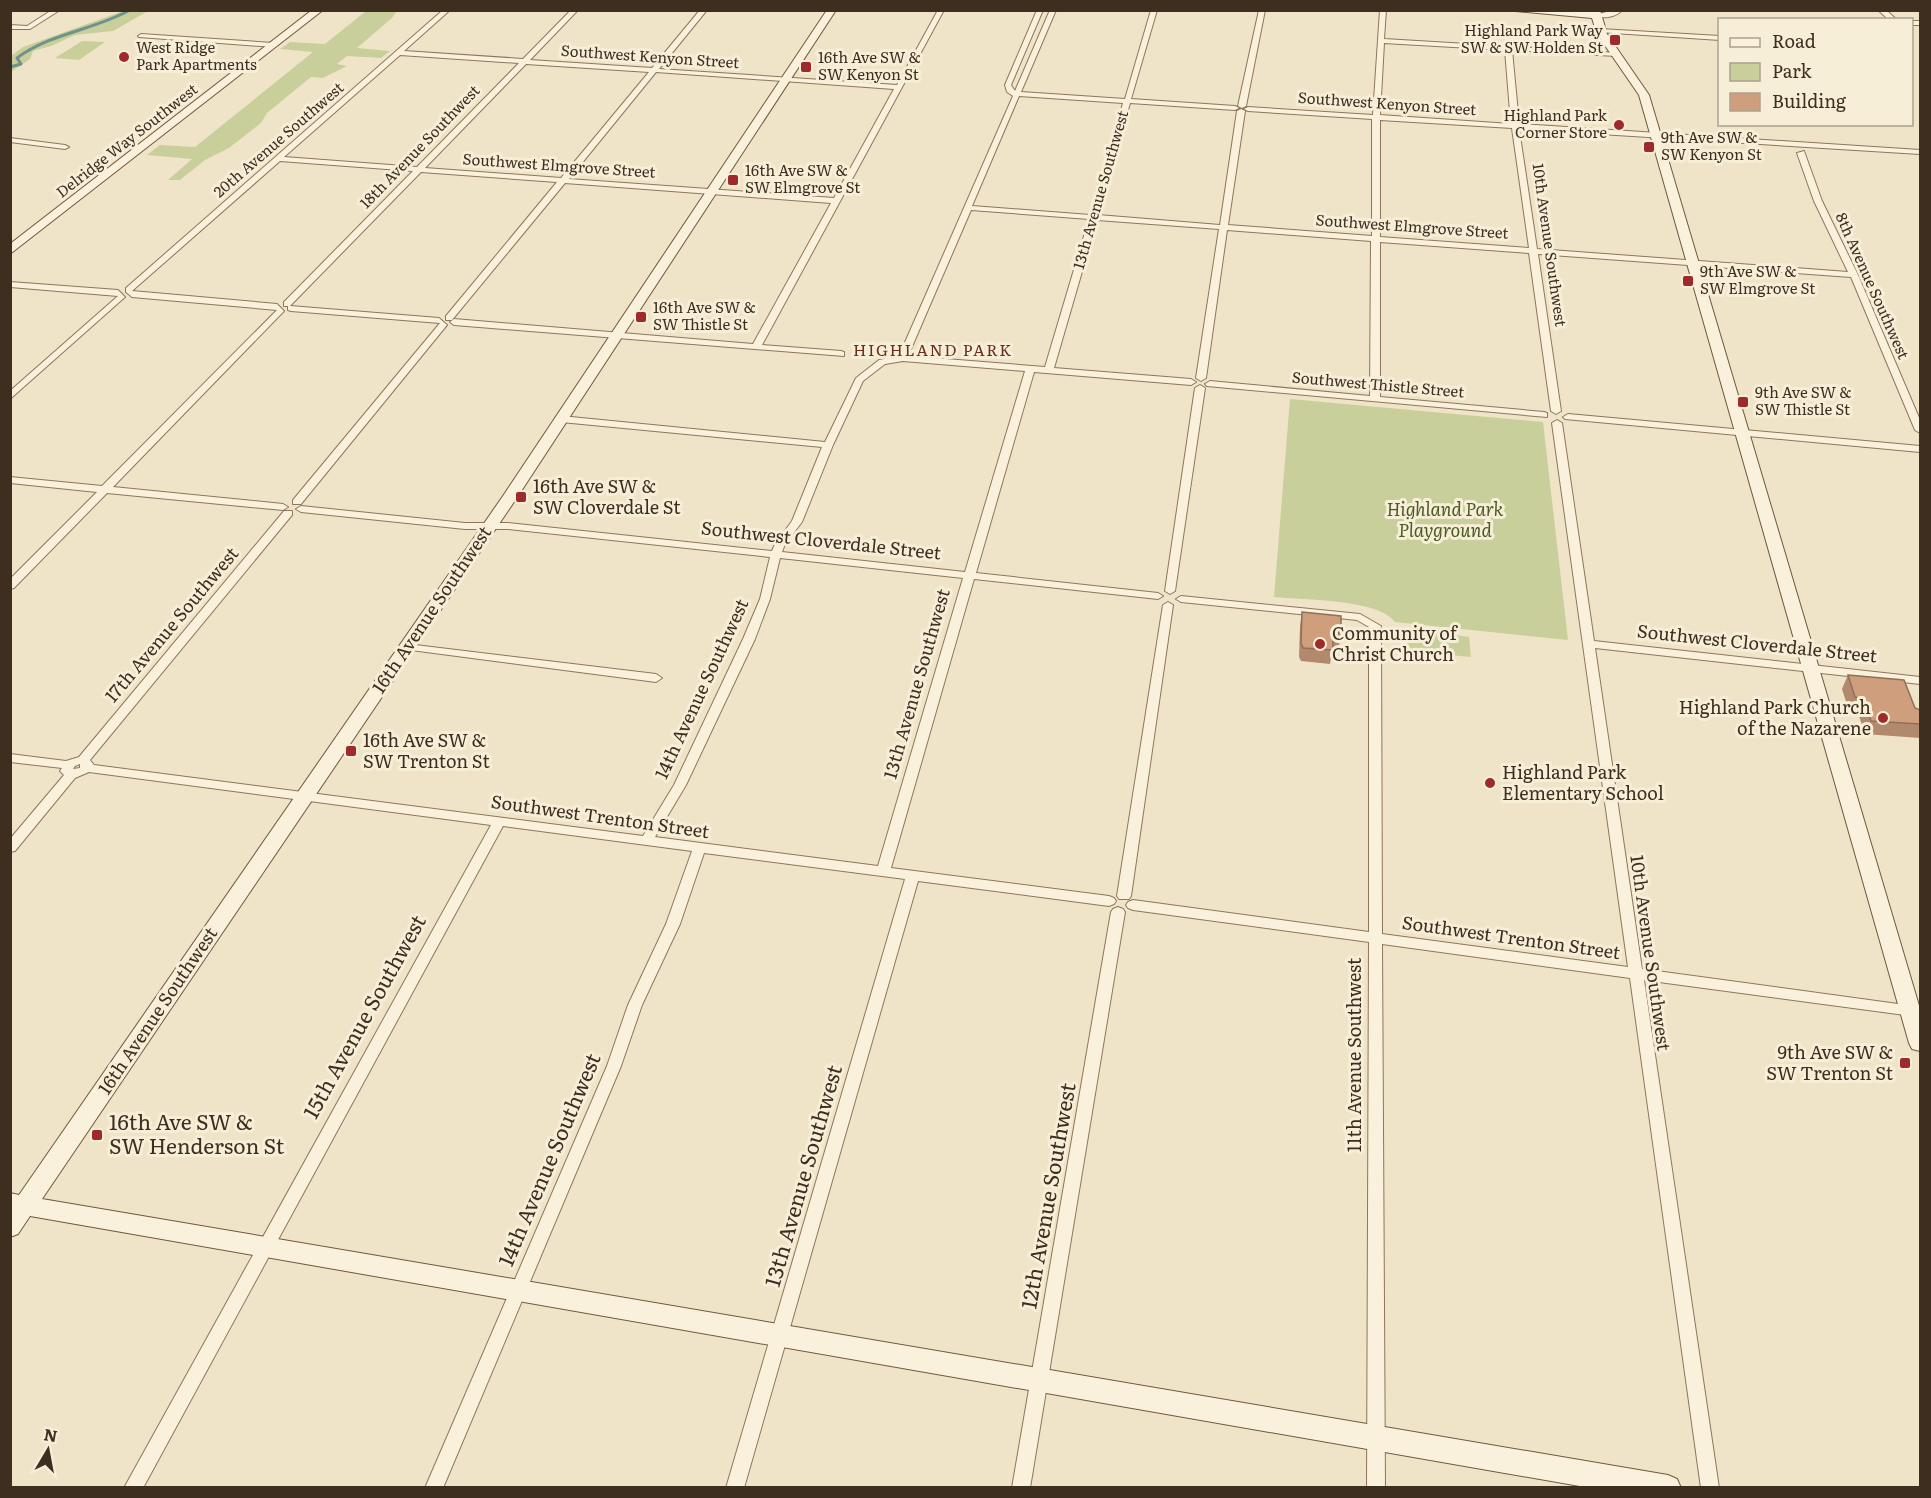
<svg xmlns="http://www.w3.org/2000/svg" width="1931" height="1498" font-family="Literata,serif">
<rect width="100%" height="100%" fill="#f0e4c8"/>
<g fill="#c9cf9b">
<polygon points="123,11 148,11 113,31 75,35 51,46 33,51 30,59 11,72 11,56 23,47"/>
<polygon points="366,11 397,11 392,18 357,48 390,51 381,58 347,56 337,64 347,66 323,78 311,77 267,113 261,123 229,148 205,160 180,180 168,180 192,159 147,155 160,145 195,147 313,52 280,49 290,42 325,44"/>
<polygon points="82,41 105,42 79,60 55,58"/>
<path d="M1290 399 1543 422 1568 640 1395 622C1379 599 1303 600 1274 597Z"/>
<polygon points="1425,631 1469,637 1471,657 1416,652 1406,644 1407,637"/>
</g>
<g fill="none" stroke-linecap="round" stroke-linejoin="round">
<path stroke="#6f938a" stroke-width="3" d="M10 67 21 64 17 58C51 33 94 30 130 10"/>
<g stroke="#8d765c" stroke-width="2">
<g id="street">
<polygon points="52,10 60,10 30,29 10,29 10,25 27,26"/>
<path d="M443 10H450L404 51 523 59 571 10H578L530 60 652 68 700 10H707L659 69 897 85 938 10H944L762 345 841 351 844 352V356L454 325 450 322 454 319 753 344 831 203 565 183 452 320H446V316L557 182 421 172 290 306 439 318 447 325 301 504H293V500L440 323 291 311 288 310V306H284V302L413 171 280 161 132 291 277 304 284 311 113 487 283 504 288 507 283 510 107 493 14 588 10 589V579L97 492 10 483V477L102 486 277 310 132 297 126 292V288ZM400 55 519 63 417 167 284 157ZM526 64 649 72 561 178 425 168ZM656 72 894 89 834 198 569 179Z"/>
<path d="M1037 10H1043L1011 85 1015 91 1050 10H1056L1021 92 1125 99 1151 10H1157L1131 99 1235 106 1239 108 1235 110 1130 103 1098 215 1220 225 1237 111 1241 109 1245 111 1228 225 1372 236V119L1248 111 1244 109 1248 107 1373 115 1380 10H1386L1384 39 1618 53 1619 54 1616 56 1512 50 1519 124 1920 150V154L1519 129 1537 249 1848 272 1814 201 1797 153 1804 151 1822 201 1858 275 1920 420V433L1915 430 1851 277 1538 254 1561 411 1556 414 1551 411 1529 253 1380 242V397L1544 412 1547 413V417L1207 386 1205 384 1210 381 1370 396 1371 241 1227 230 1206 378 1201 381 1196 378 1219 229 1097 220 1054 368 1191 379 1196 382 1191 385 1034 372 976 573 1158 593 1163 596 1158 599 974 579 891 868 1109 896 1114 898 1116 901 1114 904 1109 906 918 881 744 1488H726L905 879 704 853 680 924 642 1005 621 1066 443 1488H425L607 1066 628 1005 666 924 692 851 503 826 143 1488H124L491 825 89 772 75 778 15 851 10 852V839L64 775 60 771 62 768 10 762V754L66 761 79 757 284 511H292V515L90 760 94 765 643 836 674 785 743 639 760 599 770 557 508 529H465L301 512 296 509 301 506 465 523H508L772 551 775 544 792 521 822 447 561 422 556 419 561 416 825 442 856 378 879 360 899 356 1013 96 1007 92 1005 85ZM1384 43 1505 50 1511 124 1380 115ZM1019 96 1123 103 1090 215 972 206ZM1380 120 1512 128 1529 248 1380 237ZM971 210 1089 219 1045 367 908 356ZM903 361 1025 371 965 572 782 552 785 544 802 522 833 445 863 381 885 364ZM780 558 963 578 878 866 655 837 686 785 755 639 770 599ZM80 764V768L73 769 75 766Z"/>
<polygon points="1259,10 1265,10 1246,106 1242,108 1238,106"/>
<path d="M1615 10H1622C1616 18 1601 19 1594 15Z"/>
<polygon points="1878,10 1886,10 1897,20 1889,20"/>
<rect x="1912" y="21" width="8" height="4"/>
<polygon points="1600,29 1720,36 1720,40 1598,32 1597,31"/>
<polygon points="141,34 274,43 277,45 274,47 139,37 138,36"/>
<polygon points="10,138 65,145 69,147 65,149 10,142"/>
<polygon points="10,282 118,290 125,297 10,399 10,391 118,296 10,287"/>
<polygon points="1200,385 1205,388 1175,591 1170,594 1165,591 1195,388"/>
<polygon points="1568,414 1920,446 1920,452 1565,419 1563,417"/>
<polygon points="1557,420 1562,423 1594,641 1920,677 1920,684 1595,648 1642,969 1920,1007 1920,1017 1644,980 1719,1488 1701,1488 1630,978 1382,944 1385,1488 1367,1488 1369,942 1133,910 1128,908 1126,905 1128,902 1133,900 1369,932 1369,627 1357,620 1181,602 1176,599 1181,596 1360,614 1381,626 1382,934 1628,967 1552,423"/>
<polygon points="1168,602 1173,605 1131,896 1129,899 1119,899 1117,896 1163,605"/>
<polygon points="407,644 656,674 662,678 656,682 403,649 401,647"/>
<polygon points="1118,907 1123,909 1125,912 1030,1488 1012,1488 1111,912 1113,909"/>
</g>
</g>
<g stroke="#6f573f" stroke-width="2">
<g id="secondary">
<polygon points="312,10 323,10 10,254 10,244"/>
<polygon points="827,10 836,10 518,496 42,1199 1668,1475 1677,1479 1681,1488 1591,1488 30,1216 18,1234 10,1237 10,1193 19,1195 503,496"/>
<polygon points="1505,10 1600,10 1607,34 1649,95 1920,1009 1920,1051 1912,1049 1909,1043 1639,95 1597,34 1592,18"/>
</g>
</g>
<use href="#street" fill="#faf1dc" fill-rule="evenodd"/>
<use href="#secondary" fill="#faf1dc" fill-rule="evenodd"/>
</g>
<g fill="#b2896c">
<polygon points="1302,612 1341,632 1339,646 1337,646 1336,652 1332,652 1330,664 1301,661 1299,657 1300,626"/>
<polygon points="1848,675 1920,710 1920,738 1865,734 1858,713 1849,711 1842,689"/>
</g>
<g fill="#cf9f7d" stroke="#916f58" stroke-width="1.5">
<polygon points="1302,612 1341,616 1341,632 1338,632 1338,638 1333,638 1333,650 1303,648 1301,643"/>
<polygon points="1848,675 1904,680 1915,708 1920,710 1920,724 1871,721 1864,699 1855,697"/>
</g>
<g fill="#9e2a2b" stroke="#f7eed8" stroke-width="2">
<rect x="1609" y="34" width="12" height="12" rx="3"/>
<circle cx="124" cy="57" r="6"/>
<rect x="800" y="61" width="12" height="12" rx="3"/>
<circle cx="1619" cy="125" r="6"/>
<rect x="1643" y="141" width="12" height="12" rx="3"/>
<rect x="727" y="174" width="12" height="12" rx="3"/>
<rect x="1682" y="275" width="12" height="12" rx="3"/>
<rect x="635" y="311" width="12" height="12" rx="3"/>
<rect x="1737" y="396" width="12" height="12" rx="3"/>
<rect x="515" y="491" width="12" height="12" rx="3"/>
<circle cx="1320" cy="644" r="6"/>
<circle cx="1883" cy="718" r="6"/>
<rect x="345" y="745" width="12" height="12" rx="3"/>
<circle cx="1490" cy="783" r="6"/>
<rect x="1899" y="1057" width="12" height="12" rx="3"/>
<rect x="91" y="1129" width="12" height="12" rx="3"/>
</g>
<g text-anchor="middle" stroke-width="6" stroke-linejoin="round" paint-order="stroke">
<g font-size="15" fill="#3d2e20" stroke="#f7eed8" text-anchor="start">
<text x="1603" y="36" text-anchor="end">Highland Park Way<tspan x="1603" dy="17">SW &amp; SW Holden St</tspan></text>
<text x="136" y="53">West Ridge<tspan x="136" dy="17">Park Apartments</tspan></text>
<text x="818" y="63">16th Ave SW &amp;<tspan x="818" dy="17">SW Kenyon St</tspan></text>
<text x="1607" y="121" text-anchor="end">Highland Park<tspan x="1607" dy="17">Corner Store</tspan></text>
<text x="1661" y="143">9th Ave SW &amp;<tspan x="1661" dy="17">SW Kenyon St</tspan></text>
<text x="745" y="176">16th Ave SW &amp;<tspan x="745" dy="17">SW Elmgrove St</tspan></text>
<text x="1700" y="277">9th Ave SW &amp;<tspan x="1700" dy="17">SW Elmgrove St</tspan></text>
<text x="653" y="313">16th Ave SW &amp;<tspan x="653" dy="17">SW Thistle St</tspan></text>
<text x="1755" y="398">9th Ave SW &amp;<tspan x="1755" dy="17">SW Thistle St</tspan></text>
</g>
<g font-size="15" fill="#3d2e20" stroke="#f7eed8">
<text transform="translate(650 57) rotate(4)" y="5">Southwest Kenyon Street</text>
<text transform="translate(1387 104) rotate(4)" y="5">Southwest Kenyon Street</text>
<text transform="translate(279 140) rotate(-41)" y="5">20th Avenue Southwest</text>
<text transform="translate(127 141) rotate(-38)" y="5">Delridge Way Southwest</text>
<text transform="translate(420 147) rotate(-46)" y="5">18th Avenue Southwest</text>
<text transform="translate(559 166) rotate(4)" y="5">Southwest Elmgrove Street</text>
<text transform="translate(1101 190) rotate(-74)" y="5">13th Avenue Southwest</text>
<text transform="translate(1412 227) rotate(4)" y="5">Southwest Elmgrove Street</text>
<text transform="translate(1549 245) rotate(82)" y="5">10th Avenue Southwest</text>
<text transform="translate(1872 286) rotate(66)" y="5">8th Avenue Southwest</text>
<text transform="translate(1378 385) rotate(5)" y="5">Southwest Thistle Street</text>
</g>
<g font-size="16" letter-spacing="1.5" fill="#6b2e1e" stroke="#f7eed8">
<text x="933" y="356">HIGHLAND PARK</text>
</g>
<g font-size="18" fill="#3d2e20" stroke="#f7eed8" text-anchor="start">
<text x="533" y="493">16th Ave SW &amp;<tspan x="533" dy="21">SW Cloverdale St</tspan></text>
<text x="1332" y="640">Community of<tspan x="1332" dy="21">Christ Church</tspan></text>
<text x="1871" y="714" text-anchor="end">Highland Park Church<tspan x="1871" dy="21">of the Nazarene</tspan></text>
<text x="363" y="747">16th Ave SW &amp;<tspan x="363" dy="21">SW Trenton St</tspan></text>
<text x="1502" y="779">Highland Park<tspan x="1502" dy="21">Elementary School</tspan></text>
<text x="1893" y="1059" text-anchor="end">9th Ave SW &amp;<tspan x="1893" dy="21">SW Trenton St</tspan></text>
</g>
<g font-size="18" font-style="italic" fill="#4d5a26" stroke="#f7eed8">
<text x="1445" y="516">Highland Park<tspan x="1445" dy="21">Playground</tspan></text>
</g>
<g font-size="18" fill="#3d2e20" stroke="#f7eed8">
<text transform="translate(821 541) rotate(6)" y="6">Southwest Cloverdale Street</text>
<text transform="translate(432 610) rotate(-56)" y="6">16th Avenue Southwest</text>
<text transform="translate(172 625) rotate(-50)" y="6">17th Avenue Southwest</text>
<text transform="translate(1757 644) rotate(6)" y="6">Southwest Cloverdale Street</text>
<text transform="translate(917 684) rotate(-74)" y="6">13th Avenue Southwest</text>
<text transform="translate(702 689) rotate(-65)" y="6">14th Avenue Southwest</text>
<text transform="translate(600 817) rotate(8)" y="6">Southwest Trenton Street</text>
<text transform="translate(1511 938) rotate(8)" y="6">Southwest Trenton Street</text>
<text transform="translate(1650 953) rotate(82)" y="6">10th Avenue Southwest</text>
<text transform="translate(158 1011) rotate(-56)" y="6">16th Avenue Southwest</text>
<text transform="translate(1355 1055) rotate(-90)" y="6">11th Avenue Southwest</text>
</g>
<g font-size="21" fill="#3d2e20" stroke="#f7eed8">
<text transform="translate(365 1017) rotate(-61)" y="7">15th Avenue Southwest</text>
<text transform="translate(550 1160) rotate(-67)" y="7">14th Avenue Southwest</text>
<text transform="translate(804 1176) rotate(-74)" y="7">13th Avenue Southwest</text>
<text transform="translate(1049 1196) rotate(-80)" y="7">12th Avenue Southwest</text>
</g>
<g font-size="21" fill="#3d2e20" stroke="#f7eed8" text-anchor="start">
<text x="109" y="1130">16th Ave SW &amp;<tspan x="109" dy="24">SW Henderson St</tspan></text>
</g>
</g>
<rect width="1931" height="1498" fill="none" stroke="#3d2e20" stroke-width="24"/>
<rect x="1718" y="18" width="195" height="108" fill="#f7eed8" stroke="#ada18e" stroke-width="1.5"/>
<rect x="1730" y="38" width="30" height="9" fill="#faf1dc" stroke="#ada18e" stroke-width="1.5"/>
<text x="1772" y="48" font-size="18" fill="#3d2e20">Road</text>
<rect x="1730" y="63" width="30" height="18" fill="#c9cf9b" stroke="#ada18e" stroke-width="1.5"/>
<text x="1772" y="78" font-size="18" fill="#3d2e20">Park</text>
<rect x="1730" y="93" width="30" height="18" fill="#cf9f7d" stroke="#ada18e" stroke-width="1.5"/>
<text x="1772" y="108" font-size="18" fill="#3d2e20">Building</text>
<g transform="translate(48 1450) rotate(10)" stroke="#f7eed8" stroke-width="4.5" paint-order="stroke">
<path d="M0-4.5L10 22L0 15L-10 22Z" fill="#3d2e20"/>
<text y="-9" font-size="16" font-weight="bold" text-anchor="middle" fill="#3d2e20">N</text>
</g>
</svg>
